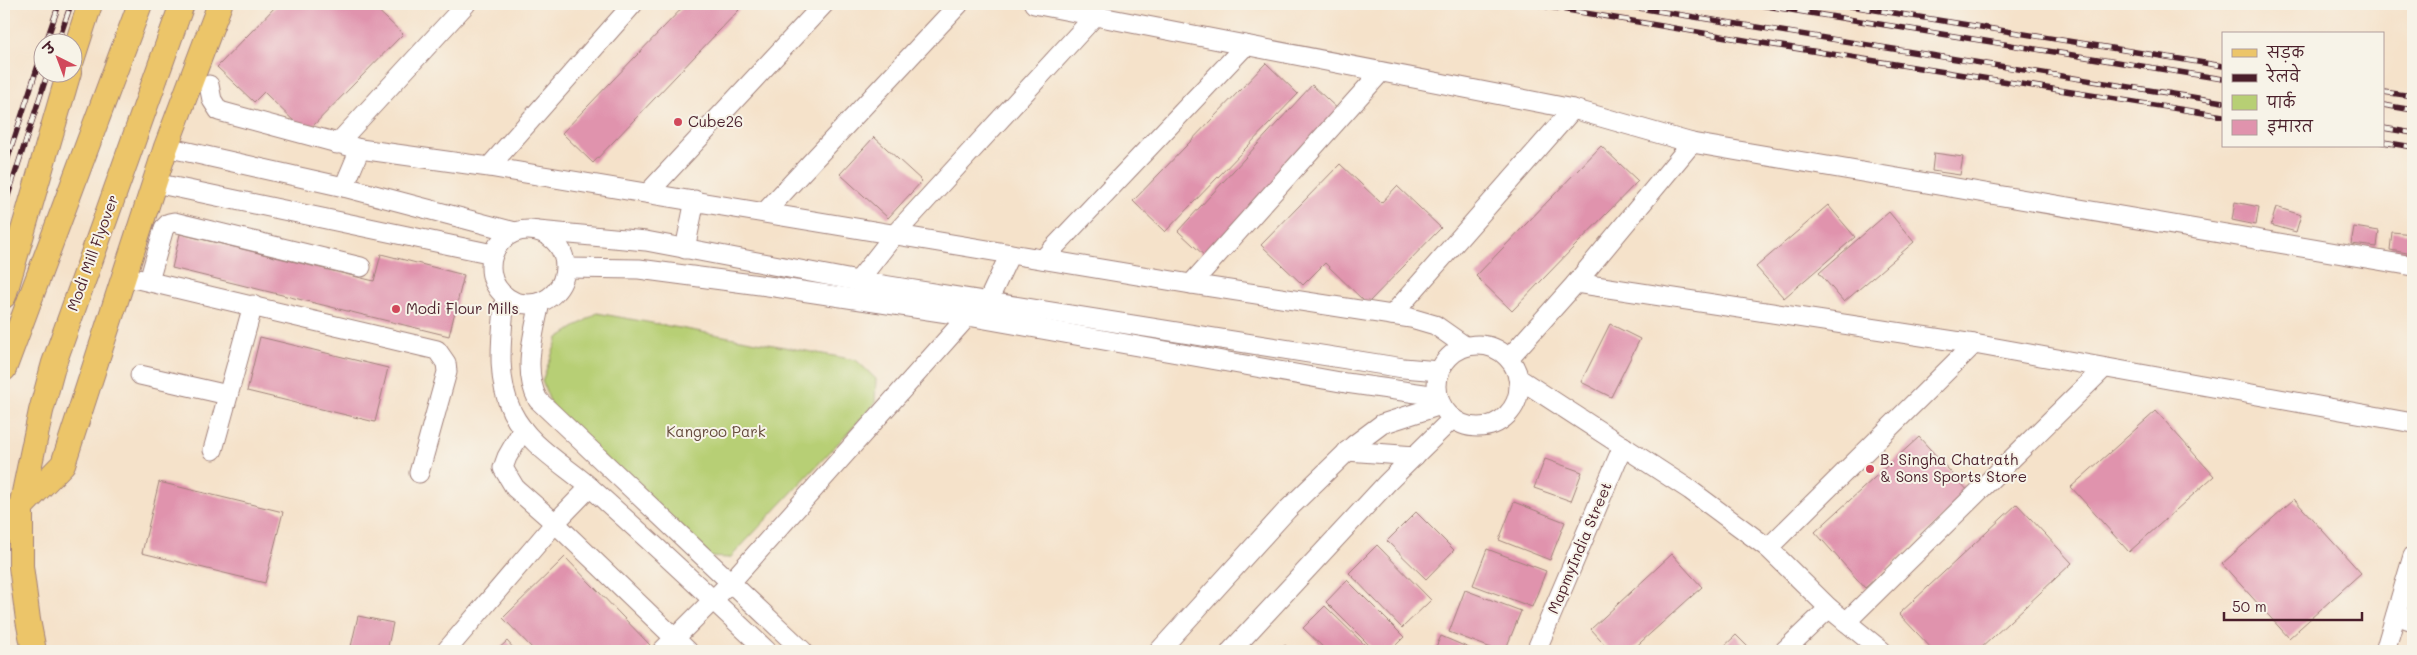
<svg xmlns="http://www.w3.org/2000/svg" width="2417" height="655" font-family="Mali,'Playpen Sans Deva',sans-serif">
<rect width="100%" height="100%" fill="#f7f3e8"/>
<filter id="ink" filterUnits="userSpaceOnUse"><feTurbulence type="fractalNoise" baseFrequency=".02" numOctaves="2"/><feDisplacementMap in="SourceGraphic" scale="10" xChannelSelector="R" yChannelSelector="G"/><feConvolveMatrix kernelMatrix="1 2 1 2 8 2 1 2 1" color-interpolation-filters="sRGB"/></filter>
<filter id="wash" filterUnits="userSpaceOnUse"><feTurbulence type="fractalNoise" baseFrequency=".0096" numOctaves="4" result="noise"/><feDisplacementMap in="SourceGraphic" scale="20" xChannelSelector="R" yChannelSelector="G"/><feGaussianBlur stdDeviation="1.12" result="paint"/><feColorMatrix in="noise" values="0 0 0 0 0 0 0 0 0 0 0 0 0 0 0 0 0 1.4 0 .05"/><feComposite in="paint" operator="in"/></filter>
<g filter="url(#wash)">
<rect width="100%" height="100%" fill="#f5e2ca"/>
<polygon fill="#b7cf74" stroke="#807750" points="597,313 856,360 876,379 875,404 730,558 705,557 552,407 542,381 558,338"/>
<g id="blocks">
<g fill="#e093ad">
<polygon points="278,4 371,4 403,34 306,133 264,92 254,102 217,67"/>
<polygon points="686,4 732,4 739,10 593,163 562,133"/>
<polygon points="1266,63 1298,94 1165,232 1133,201"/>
<polygon points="1312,85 1342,113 1208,259 1178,231"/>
<polygon points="874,137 922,181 888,218 840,174"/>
<polygon points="1601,146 1638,181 1512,311 1476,276"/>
<polygon points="1934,153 1963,157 1960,175 1932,171"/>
<polygon points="1340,164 1381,203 1397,186 1441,228 1367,304 1325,263 1303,285 1261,245"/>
<polygon points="2235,202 2259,207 2256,225 2232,220"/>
<polygon points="1828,205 1855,237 1784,298 1756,267"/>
<polygon points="2276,207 2301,215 2296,232 2271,225"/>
<polygon points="1889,212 1914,242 1844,302 1819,273"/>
<polygon points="2354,227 2379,231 2377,247 2351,244"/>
<polygon points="2392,232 2413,234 2413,254 2390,250"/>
<polygon points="180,234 374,281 381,254 464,275 449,336 172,268"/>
<polygon points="1610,324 1640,339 1611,397 1581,382"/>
<polygon points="260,337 388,368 375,422 247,391"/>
<polygon points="2156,411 2214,476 2129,552 2071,487"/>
<polygon points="1919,437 1970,493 1865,588 1815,532"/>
<polygon points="1545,459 1582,472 1571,501 1534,488"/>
<polygon points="159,482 283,512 265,583 142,553"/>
<polygon points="2294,499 2361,573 2289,638 2222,564"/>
<polygon points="1514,502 1565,522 1550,560 1499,540"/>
<polygon points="2017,504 2072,563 1978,651 1934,651 1899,614"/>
<polygon points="1416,512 1454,550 1426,579 1387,541"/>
<polygon points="1377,545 1431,600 1402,628 1349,573"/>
<polygon points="1487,549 1546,571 1532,607 1473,585"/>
<polygon points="1672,554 1702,587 1631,651 1611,651 1591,629"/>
<polygon points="565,557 650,645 644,651 535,651 503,618"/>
<polygon points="1347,580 1404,637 1390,651 1375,651 1326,602"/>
<polygon points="1465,590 1521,611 1505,651 1499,651 1449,632"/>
<polygon points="1325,606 1371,651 1327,651 1303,628"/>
<polygon points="358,616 393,623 387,651 350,651"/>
<polygon points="1736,635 1752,651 1719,651"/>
<polygon points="1441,636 1476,651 1434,651"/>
<polygon points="507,641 516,651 496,651"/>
<polygon points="1285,645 1292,651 1279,651"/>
</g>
</g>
</g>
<g filter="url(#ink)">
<use href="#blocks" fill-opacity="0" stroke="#a0807a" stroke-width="1"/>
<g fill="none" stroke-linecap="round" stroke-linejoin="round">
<g stroke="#a0807a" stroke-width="21">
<g id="minor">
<polyline points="1034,4 1573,109 1692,143 2413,266"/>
<polyline points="209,85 212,100 219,111 360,149 489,167 1191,284 1411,318 1435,325 1465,346"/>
<polyline points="337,144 466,4"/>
<polyline points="166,147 344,187 515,232"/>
<polyline points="489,167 633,4"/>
<polyline points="155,183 493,254"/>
<polyline points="344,187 360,149"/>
<polyline points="648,193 824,4"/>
<polyline points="766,211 959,4"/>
<circle cx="528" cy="267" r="37"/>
<polyline points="538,231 646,241 858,281 1403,368 1439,371"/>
<polyline points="685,249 695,200"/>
<polyline points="1043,259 1246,45"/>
<polyline points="566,268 639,269 775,287 968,316 1346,383 1438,396"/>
<polyline points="125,276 437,350 446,363 447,372 419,473"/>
<polyline points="149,281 164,228 169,223 174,222 361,267"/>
<polyline points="858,281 895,234 1095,16"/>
<polyline points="1576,283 1974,344 2413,423"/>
<polyline points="1191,284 1381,72"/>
<path d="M505 296C502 335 495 376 512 412 528 445 565 465 591 488 651 541 709 596 767 651"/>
<polyline points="988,301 1010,254"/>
<path d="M540 302C534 334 522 370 538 400L803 651"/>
<polyline points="1392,315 1573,109"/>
<circle cx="1478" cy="386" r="41"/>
<polyline points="1509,358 1576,283 1692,143"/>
<polyline points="140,375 228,395"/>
<polyline points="1518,378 1690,490 1768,548 1829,608 1882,651"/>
<polyline points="523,429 507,457 503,468 515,488 555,523 688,651"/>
<polyline points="213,450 253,305"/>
<polyline points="1347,451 1415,456"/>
<polyline points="1768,548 1974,344"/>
<polyline points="2396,615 2413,621"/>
<polyline points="1846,622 2103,369"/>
<polyline points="446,651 555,523 590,487"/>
<polyline points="662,651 730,583 968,316"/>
<polyline points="1159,651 1287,510 1354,445 1382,424 1441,405"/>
<polyline points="1231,651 1387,483 1453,418"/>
<polyline points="1536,651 1623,446"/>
<polyline points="1784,651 1829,608"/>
<polyline points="2385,651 2413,556"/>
</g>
</g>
<g stroke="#a0807a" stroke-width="26">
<g id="major">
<polyline points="72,60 90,4"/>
<polyline points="4,296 69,72"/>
<polyline points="4,369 140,4"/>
<polyline points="21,507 63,464 166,147 220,4"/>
<polyline points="34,651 28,620 21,566 21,507 41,411 54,363 182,4"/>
</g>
</g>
<use href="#minor" stroke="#fff" stroke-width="19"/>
<use href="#major" stroke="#ecc569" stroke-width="24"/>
<g stroke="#4a1f2b" stroke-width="5.5">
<g id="rail">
<polyline points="1532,4 1768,44 2223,116"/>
<polyline points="1614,4 2223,102"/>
<polyline points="1754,4 2223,79"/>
<polyline points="1838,4 2223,66"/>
<polyline points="46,42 59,4"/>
<polyline points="58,42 71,4"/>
<polyline points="2383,92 2413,96"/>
<polyline points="2383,105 2413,110"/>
<polyline points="2383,128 2413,133"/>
<polyline points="2383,142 2413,147"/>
<polyline points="4,170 42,53"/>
<polyline points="4,208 48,72"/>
</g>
</g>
<use href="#rail" stroke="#f7f3e8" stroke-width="4" stroke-dasharray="11" stroke-linecap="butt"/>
</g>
</g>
<g fill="#d1495b" stroke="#f7f3e8" stroke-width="2">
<circle cx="678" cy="122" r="5"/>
<circle cx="396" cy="309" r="5"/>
<circle cx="1870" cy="469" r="5"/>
</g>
<g text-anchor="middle" stroke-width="4" stroke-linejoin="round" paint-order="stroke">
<g font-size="15" fill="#4a1f2b" stroke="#f7f3e8" text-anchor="start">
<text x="688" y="127">Cube26</text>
<text x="406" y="314">Modi Flour Mills</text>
<text x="1880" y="465">B. Singha Chatrath<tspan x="1880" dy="17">&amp; Sons Sports Store</tspan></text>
</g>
<g font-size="15" fill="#4a1f2b" stroke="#f7f3e8">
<text transform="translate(93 253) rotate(-70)" y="5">Modi Mill Flyover</text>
<text transform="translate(1580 548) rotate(-67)" y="5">MapmyIndia Street</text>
</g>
<g font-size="15" fill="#654b3d" stroke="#f7f3e8">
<text x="716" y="437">Kangroo Park</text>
</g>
</g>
<rect width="2417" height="655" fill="none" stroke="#f7f3e8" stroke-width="20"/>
<rect x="2222" y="32" width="162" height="115" fill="#f7f3e8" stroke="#b29e9c"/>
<rect x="2232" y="49" width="25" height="8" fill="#ecc569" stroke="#b29e9c"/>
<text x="2267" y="58" font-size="15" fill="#4a1f2b">सड़क</text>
<rect x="2232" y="74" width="25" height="8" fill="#4a1f2b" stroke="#b29e9c"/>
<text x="2267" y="82" font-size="15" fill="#4a1f2b">रेलवे</text>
<rect x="2232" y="95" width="25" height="15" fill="#b7cf74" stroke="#b29e9c"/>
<text x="2267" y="108" font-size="15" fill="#4a1f2b">पार्क</text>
<rect x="2232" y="120" width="25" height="15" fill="#e093ad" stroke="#b29e9c"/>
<text x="2267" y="132" font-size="15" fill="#4a1f2b">इमारत</text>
<g transform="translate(58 58) rotate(318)"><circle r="24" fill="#f7f3e8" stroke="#b29e9c"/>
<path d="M0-4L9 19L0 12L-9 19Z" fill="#d1495b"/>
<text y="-8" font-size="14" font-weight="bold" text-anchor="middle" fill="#4a1f2b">उ</text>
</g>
<path d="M2224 612v8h138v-8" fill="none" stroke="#4a1f2b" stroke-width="2.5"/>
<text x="2232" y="612" font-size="15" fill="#4a1f2b" stroke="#f7f3e8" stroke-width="4" paint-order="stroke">50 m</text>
</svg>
